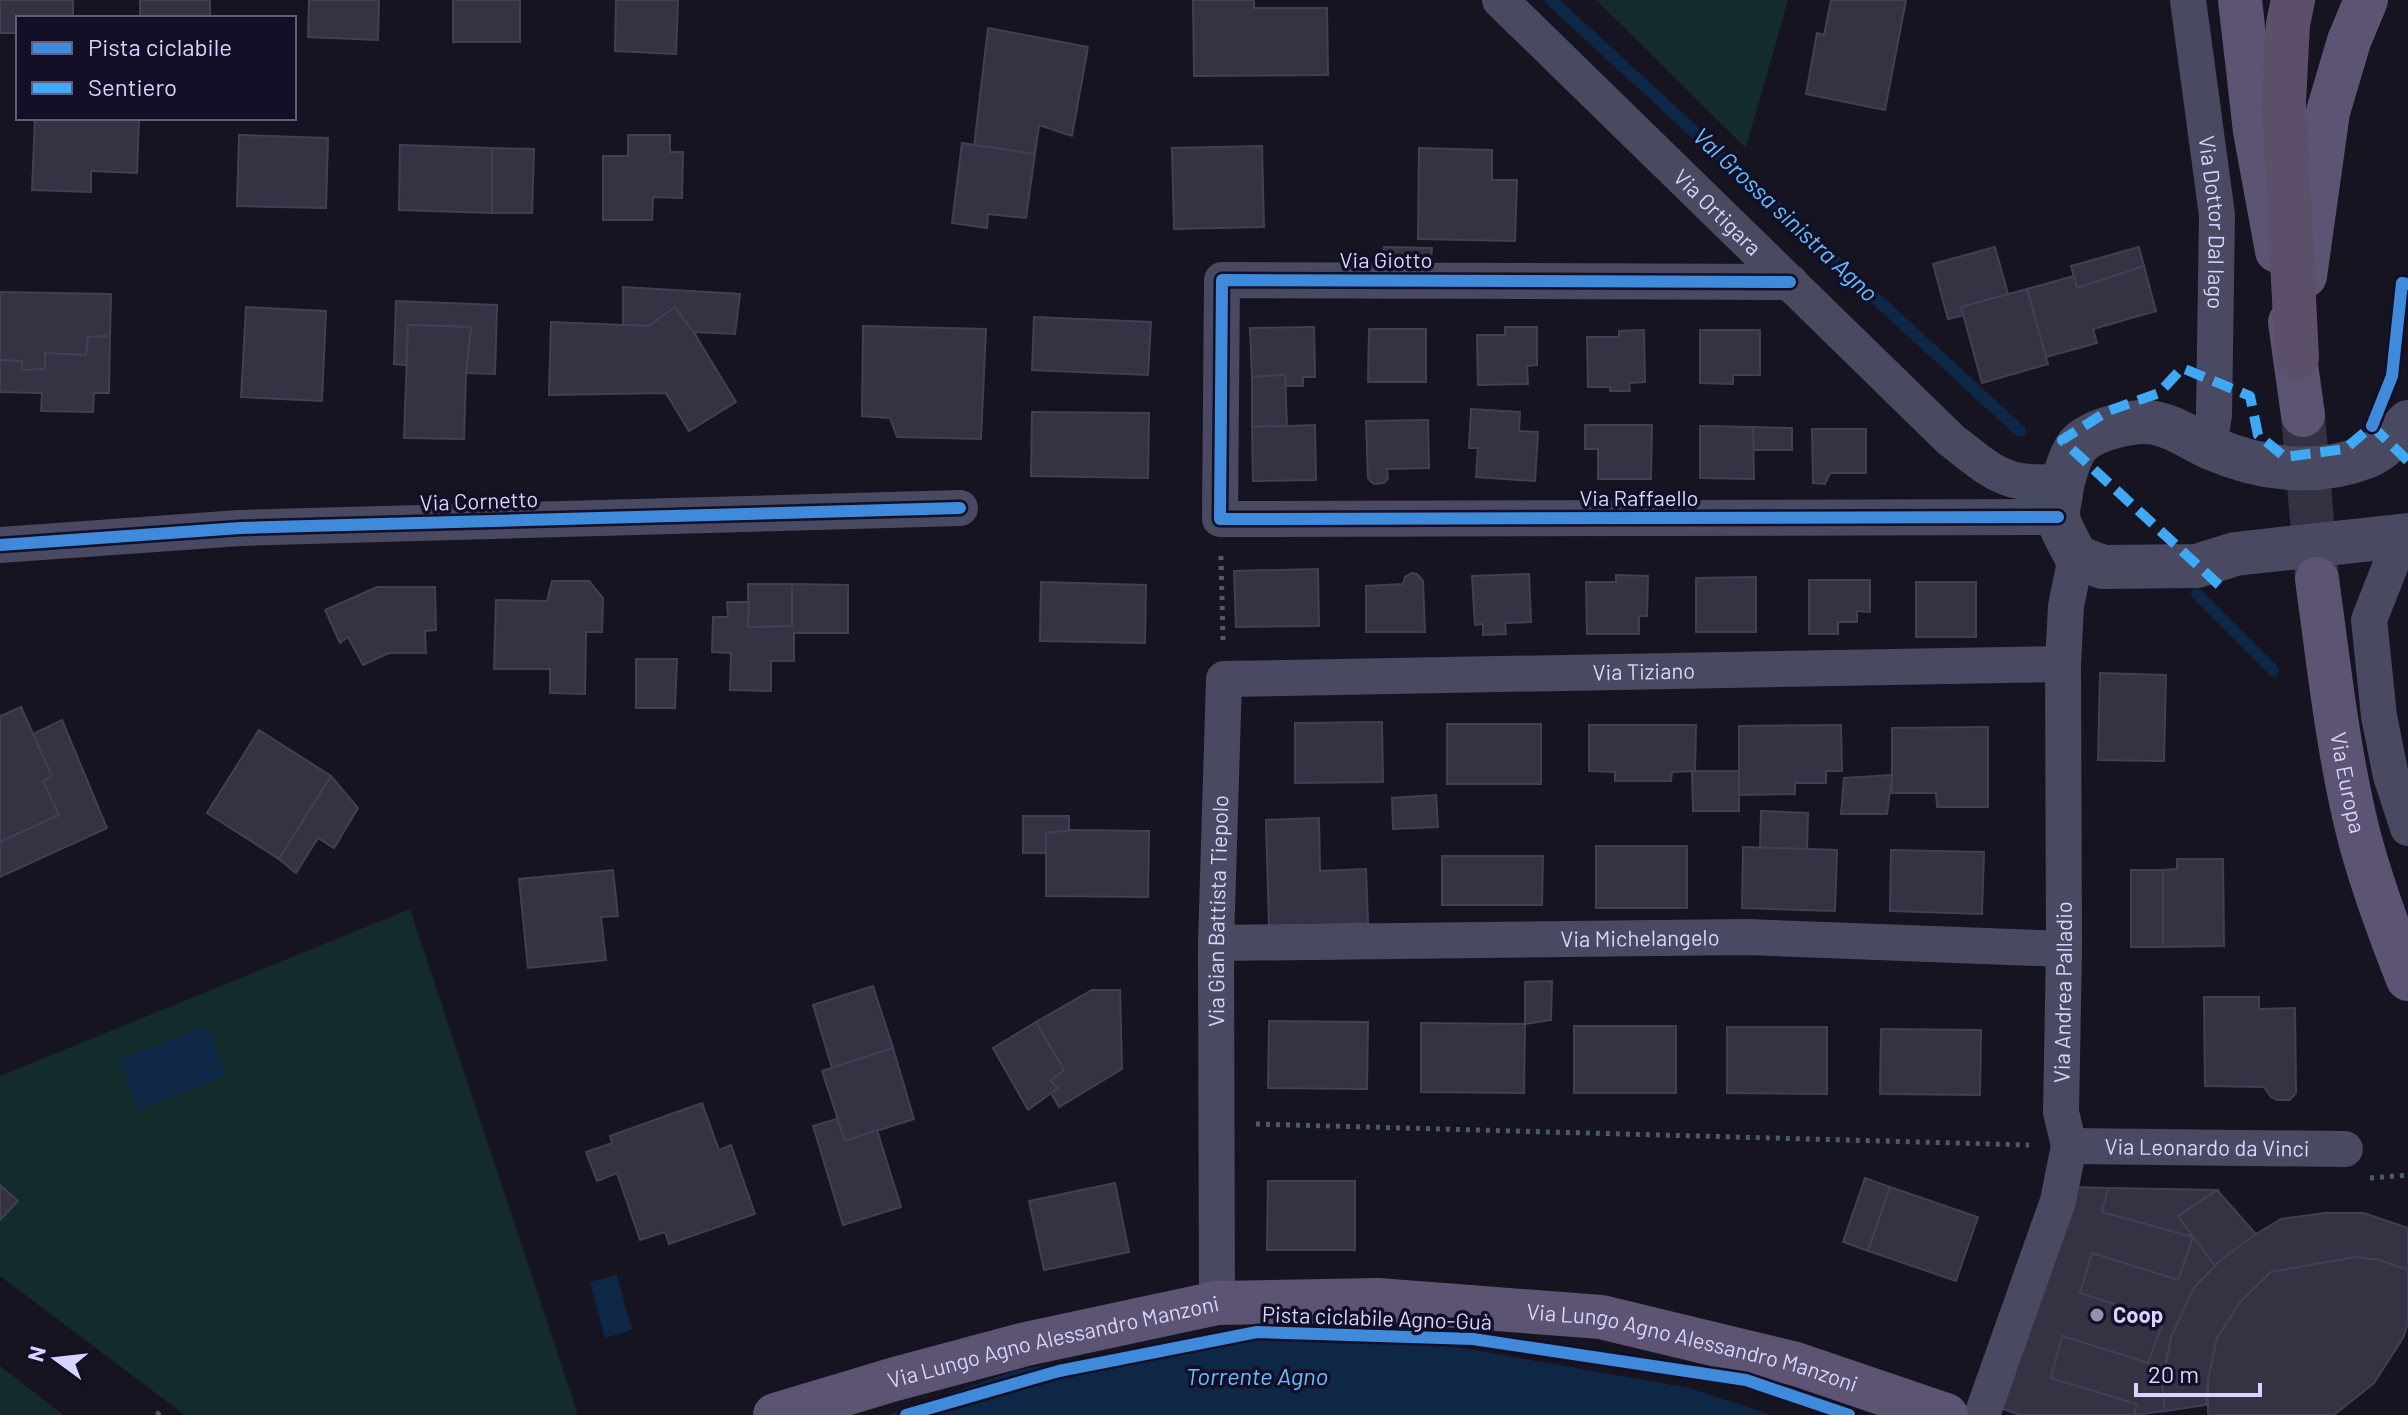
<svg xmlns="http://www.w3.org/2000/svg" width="2408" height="1415" font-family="Barlow,sans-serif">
<rect width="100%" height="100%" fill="#161421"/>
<g fill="#132c2b">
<polygon points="1596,0 1788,0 1746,148"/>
<polygon points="410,909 578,1415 185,1415 0,1276 0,1076"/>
<polygon points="0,1366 63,1415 0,1415"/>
</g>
<g fill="#0f2747">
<polygon points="207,1026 226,1076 138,1110 119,1060"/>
<polygon points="617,1275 632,1330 605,1338 590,1282"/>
<polygon points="1227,1337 1410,1339 1689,1388 1772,1415 887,1415 1017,1370"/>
</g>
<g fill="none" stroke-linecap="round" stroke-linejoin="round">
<g stroke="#0f2747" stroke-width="12">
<polyline points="1551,0 2020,431"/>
<polyline points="2197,594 2273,670"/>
</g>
</g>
<g fill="#343243" stroke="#423f54" stroke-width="2">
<polygon points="0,0 73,0 73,18 18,18 18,33 0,33"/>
<rect x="140" y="0" width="70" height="18"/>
<polygon points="309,0 379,0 378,40 308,37"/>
<rect x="453" y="0" width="67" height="42"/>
<polygon points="616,0 678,0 676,54 615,51"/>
<polygon points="1193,0 1254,0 1254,8 1327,8 1328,75 1194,76"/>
<polygon points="1831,0 1906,0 1885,110 1806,94 1817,33 1824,35"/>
<polygon points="988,28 1088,47 1072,136 1039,125 1035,154 974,147"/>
<polygon points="35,118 139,119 137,173 91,171 91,192 32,190"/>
<polygon points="239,135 328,138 326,208 237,206"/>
<polygon points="628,135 670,135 670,152 683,152 682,198 653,197 652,220 603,220 603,156 628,156"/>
<polygon points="962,143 1035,154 1026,218 988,214 987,228 952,223"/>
<polygon points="400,145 492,148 492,213 399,210"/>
<polygon points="1262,146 1264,227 1174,229 1172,148"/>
<polygon points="492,148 534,149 532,213 492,213"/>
<polygon points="1419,148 1492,150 1492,180 1517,180 1515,241 1418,239"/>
<polygon points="1384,247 1432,248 1430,269 1382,268"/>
<polygon points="1995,247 2008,294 1961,307 1964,315 1948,319 1933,264"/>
<polygon points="2139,247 2144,266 2077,288 2071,266"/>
<polygon points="2144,266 2156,311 2093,329 2097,343 2046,357 2027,289 2074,276 2077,288"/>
<polygon points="623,287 740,294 735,334 694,332 696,336 675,307 649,326 623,325"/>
<polygon points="2027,289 2048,364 1982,383 1961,307"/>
<polygon points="0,292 111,294 110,336 88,337 86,355 45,353 45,369 22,370 22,361 0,360"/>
<polygon points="396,301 497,305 495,374 466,373 471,327 408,325 406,365 394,364"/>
<polygon points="246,307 326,311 322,401 241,397"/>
<polygon points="675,307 696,336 736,402 689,431 666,393 549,395 551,322 649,326"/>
<polygon points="1034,317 1151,322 1148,375 1032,370"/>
<polygon points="408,325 471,327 466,373 464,439 404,438"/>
<polygon points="863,326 986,329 981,439 897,437 890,418 862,416"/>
<polygon points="1314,327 1315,377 1303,377 1303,386 1286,386 1285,375 1252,377 1250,328"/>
<polygon points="1505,327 1537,327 1537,365 1527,366 1528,384 1478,385 1477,335 1505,335"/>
<polygon points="1369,329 1426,329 1426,382 1368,382"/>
<polygon points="1644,330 1645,382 1629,383 1630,391 1610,391 1610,387 1588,387 1587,337 1619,337 1619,331"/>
<polygon points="1700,330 1760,330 1760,375 1733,375 1733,384 1700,383"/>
<polygon points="110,336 109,393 94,393 93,412 41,411 42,393 0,392 0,360 22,361 22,370 45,369 45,353 86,355 88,337"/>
<polygon points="1285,375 1287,426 1252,427 1252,377"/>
<polygon points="1471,409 1520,412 1519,431 1538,432 1535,481 1476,477 1478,448 1469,448"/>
<polygon points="1032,412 1149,413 1148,478 1031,476"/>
<polygon points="1428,420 1429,468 1387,469 1388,479 1384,483 1375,484 1371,482 1368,478 1366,421"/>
<polygon points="1315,425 1316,480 1253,481 1252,427"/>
<polygon points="1585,425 1652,425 1651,479 1598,479 1598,449 1585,449"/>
<polygon points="1700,426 1753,427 1754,479 1700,478"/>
<polygon points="1753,427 1792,428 1792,450 1754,450"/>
<polygon points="1812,429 1866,429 1866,473 1830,473 1825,484 1813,483"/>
<polygon points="1318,569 1319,626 1236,627 1234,571"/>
<polygon points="1412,573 1417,574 1423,581 1425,632 1366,632 1366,586 1403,584 1405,577"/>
<polygon points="1529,574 1531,622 1505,623 1506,634 1483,635 1483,624 1475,625 1472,576"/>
<polygon points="1616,575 1648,576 1647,616 1639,616 1639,634 1587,634 1586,582 1616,582"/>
<polygon points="1756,577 1756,632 1696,632 1696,578"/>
<polygon points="1809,580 1870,580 1870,612 1857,611 1857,622 1838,622 1838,634 1809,634"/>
<polygon points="552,581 589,581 603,598 602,632 586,632 585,694 550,693 550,669 494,669 496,600 547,601"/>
<polygon points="1041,582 1146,585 1145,643 1040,641"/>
<rect x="1916" y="582" width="60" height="55"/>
<polygon points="748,584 792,584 792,626 748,627"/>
<polygon points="792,584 848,585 848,633 794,633 794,661 771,661 771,691 730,690 731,653 712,652 713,617 728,617 727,602 749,602 748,627 792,626"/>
<polygon points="377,587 435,587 436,630 425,631 426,653 389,653 363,665 348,637 340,643 325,610"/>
<polygon points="636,659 677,659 675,708 636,708"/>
<polygon points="2100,673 2166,675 2164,761 2098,760"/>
<polygon points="21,707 52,776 43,781 59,815 0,842 0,716"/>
<polygon points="62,720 107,828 0,877 0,842 59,815 43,781 52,776 33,734"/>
<polygon points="1382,722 1383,782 1295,783 1295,723"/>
<rect x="1447" y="724" width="94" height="60"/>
<polygon points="1589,725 1696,725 1695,771 1672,772 1671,781 1615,781 1615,772 1589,771"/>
<polygon points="1841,725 1842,771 1826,771 1826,783 1795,783 1795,794 1739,795 1739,726"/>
<polygon points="1988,727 1988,807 1937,807 1936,793 1892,793 1892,728"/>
<polygon points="259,730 331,776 279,859 207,813"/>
<polygon points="1695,771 1739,771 1739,811 1693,811 1692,772"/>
<polygon points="1892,775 1887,814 1841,814 1844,778"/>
<polygon points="331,776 358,808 334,848 318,838 296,873 279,859"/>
<polygon points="1436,795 1438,827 1393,829 1392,798"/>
<polygon points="1761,811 1808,813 1807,849 1760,848"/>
<polygon points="1023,816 1069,816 1069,830 1075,830 1046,833 1046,853 1023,853"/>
<polygon points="1319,818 1320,871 1366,869 1368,923 1269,926 1266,820"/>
<polygon points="1075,830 1149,831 1148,897 1046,896 1046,833"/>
<rect x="1596" y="846" width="91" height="62"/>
<polygon points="1743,847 1837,850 1835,911 1742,908"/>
<polygon points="1891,850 1984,852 1982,914 1890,911"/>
<polygon points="1442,856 1543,856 1542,905 1442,905"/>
<polygon points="2177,859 2223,859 2224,946 2163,947 2163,870 2177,869"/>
<polygon points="613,870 618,916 601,917 606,960 528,968 519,879"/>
<rect x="2131" y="870" width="32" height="77"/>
<polygon points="1552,981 1551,1020 1525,1024 1525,982"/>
<polygon points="873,986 893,1048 832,1068 813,1005"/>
<polygon points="1092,990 1120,990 1122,1069 1059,1107 1051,1093 1058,1088 1050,1081 1064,1070 1036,1022"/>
<polygon points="2204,997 2259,997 2259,1009 2295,1008 2296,1093 2290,1100 2277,1100 2271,1097 2264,1087 2205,1086"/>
<polygon points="1269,1021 1368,1022 1367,1089 1268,1088"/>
<polygon points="1036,1022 1064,1070 1050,1081 1058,1088 1028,1110 993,1048"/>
<polygon points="1421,1023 1525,1024 1524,1093 1421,1092"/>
<rect x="1574" y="1026" width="102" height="67"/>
<polygon points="1727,1027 1827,1027 1827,1094 1727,1093"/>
<polygon points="1881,1029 1981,1030 1980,1095 1880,1094"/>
<polygon points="893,1048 914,1119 845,1141 822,1071"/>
<polygon points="702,1103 719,1150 731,1145 755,1214 669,1244 665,1232 640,1240 617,1173 597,1181 586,1152 612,1143 610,1136"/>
<polygon points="837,1119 845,1141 877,1130 901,1207 843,1225 813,1126"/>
<polygon points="1865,1178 1890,1187 1868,1251 1843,1242"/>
<polygon points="1268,1181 1355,1181 1355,1250 1267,1250"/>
<polygon points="1115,1183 1129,1252 1044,1270 1029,1201"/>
<polygon points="0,1185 18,1201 0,1220"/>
<polygon points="1890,1187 1978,1217 1956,1281 1868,1251"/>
<polygon points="2075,1187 2108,1188 2102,1212 2193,1237 2178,1280 2092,1253 2080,1293 2164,1320 2148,1363 2062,1336 2051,1378 2137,1404 2134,1415 2020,1415 2000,1408"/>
<polygon points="2108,1188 2217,1190 2178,1216 2193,1237 2102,1212"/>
<polygon points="2217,1190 2256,1234 2215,1266 2178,1216"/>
<polygon points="2325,1213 2364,1213 2408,1228 2408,1270 2379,1260 2356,1257 2271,1272 2241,1301 2217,1338 2208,1380 2206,1405 2165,1411 2162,1383 2171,1337 2194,1287 2222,1259 2256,1234 2281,1219"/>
<polygon points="2193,1237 2215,1266 2194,1287 2171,1337 2162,1383 2165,1411 2134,1415 2137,1404 2051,1378 2062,1336 2148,1363 2164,1320 2080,1293 2092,1253 2178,1280"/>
<polygon points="2356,1257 2379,1260 2408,1270 2408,1323 2403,1338 2374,1383 2334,1415 2208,1415 2208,1380 2217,1338 2241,1301 2271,1272"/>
</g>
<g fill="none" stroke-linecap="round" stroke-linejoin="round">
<polyline stroke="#333142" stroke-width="44" stroke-dasharray="44 22" stroke-linecap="butt" points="2303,415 2317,579"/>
<g stroke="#4b5b68" stroke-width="5" stroke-dasharray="4 6" stroke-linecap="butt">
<polyline points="1221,556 1223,642"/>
<polyline points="1256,1124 2029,1145"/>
<polyline points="2370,1178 2408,1175"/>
<polyline points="157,1415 162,1409"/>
</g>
<g stroke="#494a62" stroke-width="36">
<path id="s1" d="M1500 0 1951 440C1970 454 1988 472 2011 479 2027 484 2045 482 2062 482"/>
<path id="s2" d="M2188 0 2217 215 2214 415 2209 447"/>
<polyline points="1790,282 1222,280 1220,519 2058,517"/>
<polyline points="2402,536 2369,620 2379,716 2391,776 2408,828"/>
<polyline points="0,545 240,528 960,508"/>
<path id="s3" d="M1216 943 1747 937 2064 949"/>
<path id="s4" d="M2069 1146 2345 1149"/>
<path id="s5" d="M1217 1303 1216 943 1224 679 2063 664"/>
<path id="s6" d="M1982 1415 2058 1201 2069 1146 2061 1112 2064 949 2063 664 2066 606 2076 557"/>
</g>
<path stroke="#494a62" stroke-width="44" d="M2408 422C2396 435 2383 450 2366 457 2315 477 2259 469 2211 448 2192 440 2176 427 2155 423 2135 419 2095 429 2080 443 2071 451 2062 481 2061 494 2060 501 2057 511 2058 518 2061 531 2071 545 2076 557L2103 567 2197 566 2235 554 2408 535"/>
<g stroke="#5d5473" stroke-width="44">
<polyline points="2240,0 2255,131 2277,251"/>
<polyline points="2305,276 2328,112 2349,41 2366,0"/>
<polyline points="2290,322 2303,415"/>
<path id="s7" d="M2317 579C2329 666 2338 754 2360 840 2373 887 2390 934 2408 979"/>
<path id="s8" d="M775 1415 895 1379 1026 1344 1217 1303 1378 1300 1601 1317 1796 1364 1946 1415"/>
</g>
<polyline stroke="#5c4f6a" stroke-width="44" points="2293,0 2288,24 2284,103 2297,358"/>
<polyline stroke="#3fa9f5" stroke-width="10" stroke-dasharray="20 10" stroke-linecap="butt" points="2219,585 2062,440 2108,411 2159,393 2182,368 2250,396 2258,435 2285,457 2345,449 2372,426 2408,461"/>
<g stroke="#120f26" stroke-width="17">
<g id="cycleway">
<polyline points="1790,282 1222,280 1220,519 2058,517"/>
<polyline points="2372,426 2392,376 2402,283 2408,284"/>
<polyline points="0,545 240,528 960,508"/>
<polyline points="906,1415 1059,1371 1257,1332 1473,1339 1746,1380 1849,1415"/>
</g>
</g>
<use href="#cycleway" stroke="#408adc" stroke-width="12"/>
</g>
<circle fill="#9391b1" stroke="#120f26" stroke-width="3" cx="2097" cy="1315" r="8"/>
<g text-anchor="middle" stroke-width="7" stroke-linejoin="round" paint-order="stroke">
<g font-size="22" fill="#d7d4ff" stroke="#120f26">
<text dy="8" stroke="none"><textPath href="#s1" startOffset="304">Via Ortigara</textPath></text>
<text dy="8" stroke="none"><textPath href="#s2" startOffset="224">Via Dottor Dal lago</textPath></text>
<text x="1386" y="268">Via Giotto</text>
<text x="1639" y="506">Via Raffaello</text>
<text transform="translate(479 501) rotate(-2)" y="8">Via Cornetto</text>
<text dy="8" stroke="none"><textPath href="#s5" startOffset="1044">Via Tiziano</textPath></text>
<text dy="8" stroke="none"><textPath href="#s7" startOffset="206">Via Europa</textPath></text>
<text dy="8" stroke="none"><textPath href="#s5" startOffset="392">Via Gian Battista Tiepolo</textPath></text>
<text dy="8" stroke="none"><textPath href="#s3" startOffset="424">Via Michelangelo</textPath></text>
<text dy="8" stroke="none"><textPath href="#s6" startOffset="438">Via Andrea Palladio</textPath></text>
<text dy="8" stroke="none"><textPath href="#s4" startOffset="138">Via Leonardo da Vinci</textPath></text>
<text transform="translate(1377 1318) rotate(2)" y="8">Pista ciclabile Agno-Guà</text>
<text dy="8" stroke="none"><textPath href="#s8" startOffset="288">Via Lungo Agno Alessandro Manzoni</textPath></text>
<text dy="8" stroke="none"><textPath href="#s8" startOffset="936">Via Lungo Agno Alessandro Manzoni</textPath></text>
</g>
<g font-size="22" font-weight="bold" fill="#d7d4ff" stroke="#120f26" text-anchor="start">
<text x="2113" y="1323">Coop</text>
</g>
<g font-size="24" font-style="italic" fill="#62c0ff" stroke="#120f26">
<text transform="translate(1785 215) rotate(43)" y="8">Val Grossa sinistra Agno</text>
<text x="1257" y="1385">Torrente Agno</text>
</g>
</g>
<rect x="16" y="16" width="280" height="104" fill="#120f26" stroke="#615e7d" stroke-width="2"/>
<rect x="32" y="42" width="40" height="12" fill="#408adc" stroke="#615e7d" stroke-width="2"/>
<text x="88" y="56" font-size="24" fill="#d7d4ff">Pista ciclabile</text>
<rect x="32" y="82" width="40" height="12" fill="#3fa9f5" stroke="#615e7d" stroke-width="2"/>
<text x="88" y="96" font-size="24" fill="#d7d4ff">Sentiero</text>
<g transform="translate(56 1359) rotate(285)" stroke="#120f26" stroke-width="6" paint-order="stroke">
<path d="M0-6L14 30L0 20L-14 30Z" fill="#d7d4ff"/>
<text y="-12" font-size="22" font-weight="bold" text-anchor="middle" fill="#d7d4ff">N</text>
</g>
<path d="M2136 1383v12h124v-12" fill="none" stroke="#d7d4ff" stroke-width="4"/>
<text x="2148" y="1383" font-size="24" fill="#d7d4ff" stroke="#120f26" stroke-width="6" paint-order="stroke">20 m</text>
</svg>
